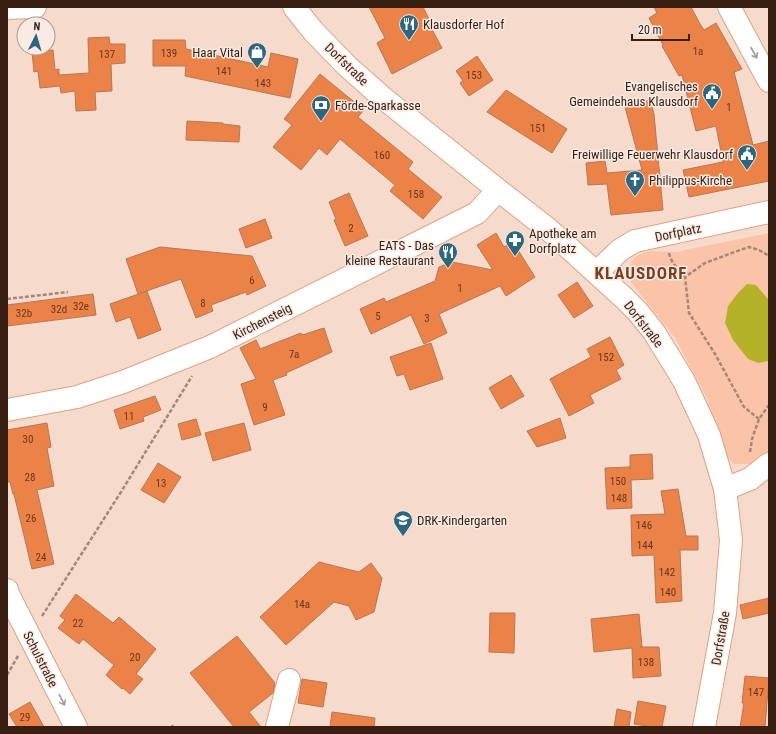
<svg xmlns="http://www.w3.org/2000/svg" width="776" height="734" font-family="'Roboto Condensed',sans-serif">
<rect width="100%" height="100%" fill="#f6dacc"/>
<polygon fill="#fbc4a9" points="769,233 769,300 756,285 758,363 769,361 769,455 758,464 734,464 726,455 706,396 675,338 631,282 629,271 631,262 636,256 649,251 679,252 685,250"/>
<polygon fill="#b5b22a" points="747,284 756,285 769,300 769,361 758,363 748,359 733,340 725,323 728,306 738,293"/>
<g fill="#eb8247" stroke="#b57756">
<polygon points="369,7 423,7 430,21 428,22 442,48 392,74 377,43 385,38"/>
<polygon points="654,7 691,7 700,24 704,30 716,23 742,69 734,72 753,145 769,141 769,181 689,197 683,170 723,162 716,126 696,131 682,75 679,76 662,46 663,45 649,18 657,13"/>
<polygon points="109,37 110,44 125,44 125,63 111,64 112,91 95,92 96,110 76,111 75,91 61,93 60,86 40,88 38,71 34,72 32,52 53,50 55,70 59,69 59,75 89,73 88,38"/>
<polygon points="153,40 185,40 186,49 268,67 271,53 298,59 290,98 185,76 186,66 153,66"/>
<polygon points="477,56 493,80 469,96 460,83 463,81 456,71"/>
<polygon points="320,74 364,110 358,117 413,162 408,169 442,197 423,219 390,191 395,185 340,139 327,155 319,148 301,170 273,147 292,125 284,119"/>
<polygon points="506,90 567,129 552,153 487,112"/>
<polygon points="650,100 654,114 663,210 611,215 607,184 588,185 586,163 605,161 607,173 642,170 625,107"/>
<polygon points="187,121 223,123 223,124 240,126 239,142 186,140"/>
<polygon points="349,193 368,236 345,246 334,220 336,219 329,202"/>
<polygon points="265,219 272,238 246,248 239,229"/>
<polygon points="496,233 504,247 513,242 535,277 506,296 500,286 439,314 447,333 424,344 411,315 371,334 360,309 384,298 386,302 435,281 439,267 452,262 493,270 477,245"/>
<polygon points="160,247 252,256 266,286 247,295 246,292 211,305 213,311 196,318 181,279 138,294 126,259"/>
<polygon points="577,282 593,306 574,318 558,295"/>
<polygon points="147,291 161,330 138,339 130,317 116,322 110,304"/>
<polygon points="93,294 96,315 7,326 7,305"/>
<polygon points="324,328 332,352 286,373 287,375 273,380 285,415 254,425 241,384 256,379 240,348 256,340 260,349 301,333 302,335"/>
<polygon points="610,337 624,365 616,370 621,379 590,395 594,403 569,416 550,379 591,357 587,349"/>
<polygon points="431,343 443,379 410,390 404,374 397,376 390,357"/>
<polygon points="511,375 524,396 501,409 489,388"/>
<polygon points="155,396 161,410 143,417 144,421 120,429 114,410"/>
<polygon points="560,418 566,438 537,447 527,431"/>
<polygon points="196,419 201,435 182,440 178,424"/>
<polygon points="47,423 51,447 47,448 54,486 37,490 54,564 32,569 14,494 13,494 10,482 7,482 7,430"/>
<polygon points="244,423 251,450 213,461 205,433"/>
<polygon points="652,454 653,479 631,480 632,508 607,509 605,468 630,467 630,469 630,455"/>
<polygon points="158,463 181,477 164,503 141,490"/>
<polygon points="678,489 686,536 698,536 698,550 680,550 682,601 656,603 654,555 632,556 631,515 665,514 661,491"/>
<polygon points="319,562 359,572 371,563 382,578 374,612 356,620 349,606 334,602 286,645 260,617"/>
<polygon points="76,594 113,623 119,617 156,649 136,674 143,679 130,694 123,688 122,689 106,675 114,665 83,639 79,644 58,628 65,620 60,616"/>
<polygon points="769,598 769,613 743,619 740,605"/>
<polygon points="490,613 515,613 514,653 489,652"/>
<polygon points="639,614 642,647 640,647 659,647 661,676 633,678 632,648 594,652 591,619"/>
<polygon points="237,636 275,683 273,693 249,712 261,727 234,727 190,673"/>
<polygon points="745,676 769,678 765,727 740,727 744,703 742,703"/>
<polygon points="302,679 327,683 323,707 298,703"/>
<polygon points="638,701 666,706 662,727 653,727 634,724"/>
<polygon points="30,702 38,716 44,727 17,727 9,714"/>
<polygon points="617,709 631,712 629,727 614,727"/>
<polygon points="332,712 375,718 374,727 330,727"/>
</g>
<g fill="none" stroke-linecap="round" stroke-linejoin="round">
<g stroke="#e2a17e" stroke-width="24">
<g id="minor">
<polyline points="294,7 313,31 347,66 382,97 498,190 548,229 624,298 638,312 654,332 684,381 709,435 725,489 731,540 725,613 704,727"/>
<polyline points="729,7 769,81"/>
<polyline points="7,8 35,7"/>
<polyline points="597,272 620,250 635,241 769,212"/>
<polyline points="7,410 77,397 123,382 210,347 477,213 498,190"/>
<polyline points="725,489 750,479 769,464"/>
<polyline points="7,590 8,594 76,727"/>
<polyline points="277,727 289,680"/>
</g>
</g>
<g stroke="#a2887a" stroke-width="2.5" stroke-dasharray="4 2" stroke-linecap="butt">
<path d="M669 253C671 263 679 270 685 277"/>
<polyline points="7,299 68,292"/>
<polyline points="759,419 744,407 715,354 689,313 685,277 705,263 740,250 749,247 759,250 769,256"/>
<polyline points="750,452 752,439 759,419 769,405"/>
<polyline points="42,616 121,492 192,376"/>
<polyline points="7,675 18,656"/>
<polyline points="172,725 173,727"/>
</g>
<use href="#minor" stroke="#fff" stroke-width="22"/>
</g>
<defs><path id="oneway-shaft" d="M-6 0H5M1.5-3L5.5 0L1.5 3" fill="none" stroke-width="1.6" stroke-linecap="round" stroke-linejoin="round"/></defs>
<g stroke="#a59a94">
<use href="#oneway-shaft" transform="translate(754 53) rotate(61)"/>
<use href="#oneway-shaft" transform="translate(62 700) rotate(63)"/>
</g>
<defs>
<g id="restaurant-pin" transform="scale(1)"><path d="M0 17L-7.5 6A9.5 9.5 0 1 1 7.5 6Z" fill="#2c667f" stroke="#f9eae3"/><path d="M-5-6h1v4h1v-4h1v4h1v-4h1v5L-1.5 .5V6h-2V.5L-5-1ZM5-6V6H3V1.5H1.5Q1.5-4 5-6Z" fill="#fff"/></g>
<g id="shop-pin" transform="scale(1)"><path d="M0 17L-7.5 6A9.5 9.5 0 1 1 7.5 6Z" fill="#2c667f" stroke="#f9eae3"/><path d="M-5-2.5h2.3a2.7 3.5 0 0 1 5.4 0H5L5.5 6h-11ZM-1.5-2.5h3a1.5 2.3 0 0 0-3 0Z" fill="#fff"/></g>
<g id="civic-pin" transform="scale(1)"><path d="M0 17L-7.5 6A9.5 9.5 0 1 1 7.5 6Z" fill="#2c667f" stroke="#f9eae3"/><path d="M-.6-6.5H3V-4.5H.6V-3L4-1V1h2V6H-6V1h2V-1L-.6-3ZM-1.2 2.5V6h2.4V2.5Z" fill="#fff"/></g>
<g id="bank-pin" transform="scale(1)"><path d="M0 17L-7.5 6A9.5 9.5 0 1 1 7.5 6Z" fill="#2c667f" stroke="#f9eae3"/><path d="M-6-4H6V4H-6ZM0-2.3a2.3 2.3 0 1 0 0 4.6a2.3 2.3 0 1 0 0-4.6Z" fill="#fff"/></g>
<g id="church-pin" transform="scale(1)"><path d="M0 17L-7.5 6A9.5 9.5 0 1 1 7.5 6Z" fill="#2c667f" stroke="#f9eae3"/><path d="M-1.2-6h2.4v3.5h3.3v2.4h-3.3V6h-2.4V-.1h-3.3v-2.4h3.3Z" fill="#fff"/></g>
<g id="pharmacy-pin" transform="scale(1)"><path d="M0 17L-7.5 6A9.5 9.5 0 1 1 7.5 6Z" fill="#2c667f" stroke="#f9eae3"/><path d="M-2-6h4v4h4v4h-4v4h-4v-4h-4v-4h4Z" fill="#fff"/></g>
<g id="school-pin" transform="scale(1)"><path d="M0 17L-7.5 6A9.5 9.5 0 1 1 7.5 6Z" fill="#2c667f" stroke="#f9eae3"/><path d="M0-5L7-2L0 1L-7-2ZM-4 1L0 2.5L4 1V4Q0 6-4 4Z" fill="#fff"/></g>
</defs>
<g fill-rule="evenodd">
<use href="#restaurant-pin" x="409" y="24"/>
<use href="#shop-pin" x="257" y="52"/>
<use href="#civic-pin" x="712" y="93"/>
<use href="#bank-pin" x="321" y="105"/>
<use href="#civic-pin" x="747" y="154"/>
<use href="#church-pin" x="635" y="180"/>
<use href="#pharmacy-pin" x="515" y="240"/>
<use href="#restaurant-pin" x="448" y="252"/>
<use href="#school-pin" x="403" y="520"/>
</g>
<g text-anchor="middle" stroke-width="3" stroke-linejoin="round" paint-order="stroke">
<g font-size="11" fill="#65381f">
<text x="698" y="55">1a</text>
<text x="169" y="57">139</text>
<text x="107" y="58">137</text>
<text x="224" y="75">141</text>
<text x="474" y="79">153</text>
<text x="263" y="87">143</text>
<text x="729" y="111">1</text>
<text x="538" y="132">151</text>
<text x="382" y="159">160</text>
<text x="416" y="198">158</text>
<text x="351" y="232">2</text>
<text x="252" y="284">6</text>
<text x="460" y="292">1</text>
<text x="203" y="307">8</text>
<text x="81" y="310">32e</text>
<text x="59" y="313">32d</text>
<text x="24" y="317">32b</text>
<text x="378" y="320">5</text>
<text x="427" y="322">3</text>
<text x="294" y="358">7a</text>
<text x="606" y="361">152</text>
<text x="265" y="411">9</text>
<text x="129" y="420">11</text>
<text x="28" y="443">30</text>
<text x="30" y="481">28</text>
<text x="618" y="485">150</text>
<text x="161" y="487">13</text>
<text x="619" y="502">148</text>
<text x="31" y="522">26</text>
<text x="644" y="529">146</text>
<text x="645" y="549">144</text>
<text x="41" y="561">24</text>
<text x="667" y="576">142</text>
<text x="668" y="596">140</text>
<text x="302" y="608">14a</text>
<text x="78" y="627">22</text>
<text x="135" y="661">20</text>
<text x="646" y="666">138</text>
<text x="756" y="696">147</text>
<text x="25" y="721">29</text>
</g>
<g font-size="13" fill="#381f12" stroke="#f9eae3" text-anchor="start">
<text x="423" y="29">Klausdorfer Hof</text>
<text x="243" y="57" text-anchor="end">Haar Vital</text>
<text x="698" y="91" text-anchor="end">Evangelisches<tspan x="698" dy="15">Gemeindehaus Klausdorf</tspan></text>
<text x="335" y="110">Förde-Sparkasse</text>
<text x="733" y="159" text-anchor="end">Freiwillige Feuerwehr Klausdorf</text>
<text x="649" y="185">Philippus-Kirche</text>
<text x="529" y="238">Apotheke am<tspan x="529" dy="15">Dorfplatz</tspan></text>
<text x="434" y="250" text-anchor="end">EATS - Das<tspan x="434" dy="15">kleine Restaurant</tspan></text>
<text x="417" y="525">DRK-Kindergarten</text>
</g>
<g font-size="13" fill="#381f12" stroke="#f9eae3">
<text transform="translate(347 64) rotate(44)" y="5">Dorfstraße</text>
<text transform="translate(678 232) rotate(-12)" y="5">Dorfplatz</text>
<text transform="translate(262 321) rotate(-27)" y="5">Kirchensteig</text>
<text transform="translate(644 324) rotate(52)" y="5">Dorfstraße</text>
<text transform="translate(720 638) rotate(-80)" y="5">Dorfstraße</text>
<text transform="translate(41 659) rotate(63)" y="5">Schulstraße</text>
</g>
<g font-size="17" font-weight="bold" letter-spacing="1" fill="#79401f" stroke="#f9eae3">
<text x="641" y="279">KLAUSDORF</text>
</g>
</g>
<rect width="776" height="734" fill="none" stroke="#381f12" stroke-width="16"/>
<g transform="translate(36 36) rotate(5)"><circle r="19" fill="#f9eae3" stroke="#ac998f"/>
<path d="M0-3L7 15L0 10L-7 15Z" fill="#2c667f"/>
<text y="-6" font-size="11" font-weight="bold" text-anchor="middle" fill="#381f12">N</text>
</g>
<path d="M632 34v6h57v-6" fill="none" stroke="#381f12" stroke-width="2"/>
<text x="638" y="34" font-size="12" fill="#381f12" stroke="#f9eae3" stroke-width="3" paint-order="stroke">20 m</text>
</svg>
